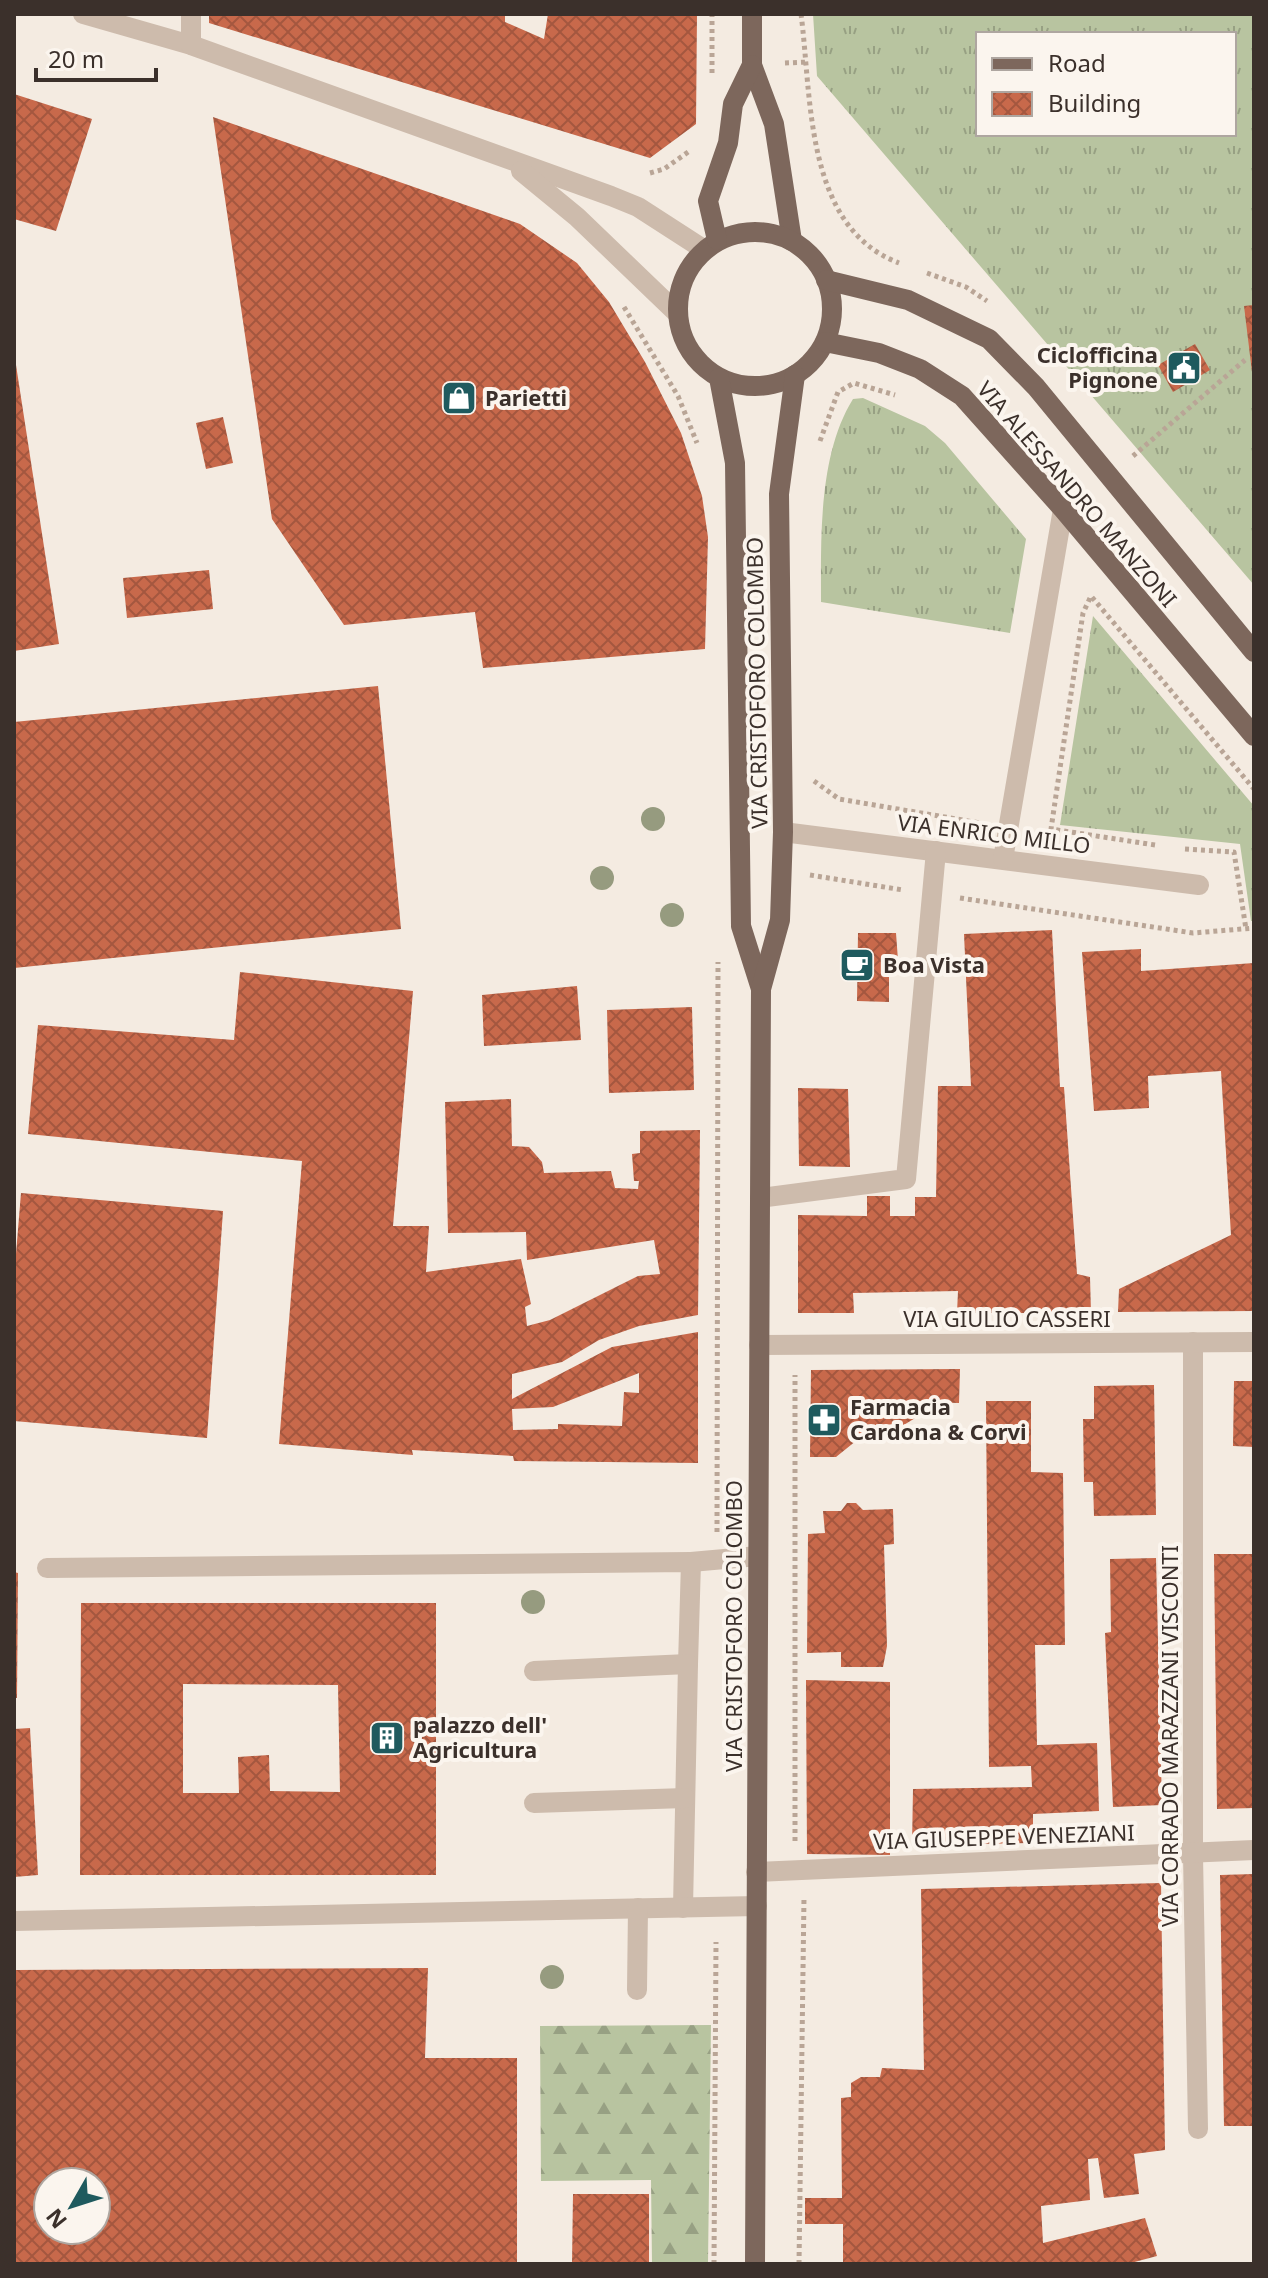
<svg xmlns="http://www.w3.org/2000/svg" width="1268" height="2278" font-family="'Noto Sans',sans-serif">
<defs>
<pattern id="grass-tufts" width="24" height="20" patternUnits="userSpaceOnUse" patternTransform="scale(2)"><rect width="24" height="20" fill="#b8c4a0"/><path d="M3 7l-1-3M5 7V3M7 7l1-3M15 17l-1-3M17 17v-4M19 17l1-3" fill="none" stroke="#97a083"/></pattern>
<pattern id="forest-firs" width="22" height="20" patternUnits="userSpaceOnUse" patternTransform="scale(2)"><rect width="22" height="20" fill="#b8c4a0"/><path d="M5 1l3.5 6h-7zM16 11l3.5 6h-7z" fill="#97a083"/></pattern>
<pattern id="building-cross-hatch" width="8" height="8" patternUnits="userSpaceOnUse" patternTransform="scale(2)"><rect width="8" height="8" fill="#c8694b"/><path d="M0 0l8 8M0 8l8-8" fill="none" stroke="#a4573f"/></pattern>
</defs>
<rect width="100%" height="100%" fill="#f4ebe1"/>
<g fill="url(#grass-tufts)" fill-rule="evenodd">
<path d="M813 14H1254V585L817 76ZM978 34H1234V134H978Z"/>
<path d="M863 398 925 426 945 443 1026 539 1010 633 821 602C821 539 818 455 853 399Z"/>
<polygon points="1093,616 1254,806 1254,921 1251,921 1240,844 1060,825"/>
</g>
<polygon fill="url(#forest-firs)" points="711,2025 708,2264 652,2264 651,2180 541,2181 540,2026"/>
<g fill="url(#building-cross-hatch)" fill-rule="evenodd">
<polygon points="209,14 505,14 505,22 544,39 548,14 697,14 696,124 650,158 209,23"/>
<polygon points="14,94 92,119 56,231 14,219"/>
<polygon points="213,117 520,224 577,263 609,302 645,362 681,433 702,496 708,537 705,649 483,668 475,612 344,625 272,519"/>
<polygon points="1254,305 1254,372 1252,372 1244,306"/>
<polygon points="1195,344 1210,370 1173,392 1158,365"/>
<polygon points="14,352 59,644 14,651"/>
<polygon points="223,417 233,463 206,469 196,423"/>
<polygon points="209,570 213,609 127,618 123,578"/>
<polygon points="378,686 401,929 14,968 14,722"/>
<polygon points="1052,930 1060,1087 1064,1087 1077,1274 1090,1277 1091,1313 957,1313 958,1291 853,1293 854,1313 798,1313 798,1215 867,1216 867,1196 890,1196 890,1216 915,1216 915,1197 936,1197 938,1086 971,1086 964,934"/>
<polygon points="858,933 896,933 899,974 889,973 889,1002 857,1001"/>
<polygon points="1141,949 1141,971 1254,963 1254,1311 1118,1312 1119,1289 1231,1235 1221,1071 1148,1076 1149,1108 1094,1111 1082,952"/>
<path d="M240 972 413 991 393 1226H429L426 1272 521 1259 531 1304 525 1307 527 1326 550 1320 638 1276 660 1274 654 1240 527 1260 526 1232 448 1233 445 1102 511 1099 512 1146 529 1147 542 1162 544 1173 611 1171 615 1188 638 1189 639 1181H634L632 1154 640 1153V1131L700 1130 698 1315 639 1326 599 1340 562 1362 512 1374V1399L612 1347 698 1332V1463L514 1461 513 1456 412 1450 413 1455 279 1444 302 1161 28 1134 38 1025 234 1040ZM639 1373V1393L624 1392 622 1426 558 1424V1429L513 1430 512 1409 553 1407Z"/>
<polygon points="577,986 581,1040 484,1046 482,995"/>
<polygon points="692,1007 694,1090 609,1093 607,1010"/>
<polygon points="798,1088 848,1089 850,1167 799,1166"/>
<polygon points="21,1193 223,1211 207,1438 14,1421 14,1278"/>
<polygon points="960,1369 959,1403 916,1402 917,1417 887,1435 877,1424 836,1457 810,1457 811,1370"/>
<polygon points="1234,1381 1254,1381 1254,1447 1233,1446"/>
<polygon points="1154,1385 1156,1515 1094,1516 1093,1482 1084,1482 1083,1419 1094,1419 1094,1386"/>
<polygon points="986,1401 1031,1401 1031,1472 1063,1473 1065,1645 1035,1645 1037,1745 1097,1743 1099,1811 1033,1814 1033,1843 912,1845 913,1789 1032,1787 1031,1766 989,1767"/>
<polygon points="847,1503 856,1503 863,1510 893,1509 894,1544 884,1545 887,1646 883,1667 841,1667 841,1652 807,1653 808,1534 825,1533 823,1511 841,1511"/>
<polygon points="1214,1554 1254,1554 1254,1808 1217,1809"/>
<polygon points="1156,1558 1162,1805 1113,1807 1105,1633 1111,1632 1110,1559"/>
<polygon points="14,1572 18,1573 17,1698 14,1698"/>
<path d="M81 1603H436V1875H80ZM183 1684 338 1685 340 1792 270 1791 269 1755 238 1757 239 1793H183Z"/>
<polygon points="806,1680 890,1682 890,1855 807,1854"/>
<polygon points="30,1728 38,1875 14,1877 14,1729"/>
<polygon points="1254,1874 1254,2126 1224,2126 1220,1875"/>
<polygon points="1161,1883 1165,2150 1134,2154 1139,2194 1104,2198 1098,2158 1088,2159 1090,2200 1041,2206 1043,2243 1145,2218 1157,2256 1127,2264 843,2264 843,2224 805,2224 805,2198 842,2198 841,2098 851,2097 851,2083 861,2077 880,2077 882,2068 924,2070 921,1889"/>
<path d="M428 1968 425 2058H517V2264H14V1970ZM48 2182H96V2230H48Z"/>
<polygon points="573,2194 649,2194 649,2264 572,2264"/>
</g>
<g fill="none" stroke-linecap="round" stroke-linejoin="round">
<g stroke="#b9a596" stroke-width="5" stroke-dasharray="4 4" stroke-linecap="butt">
<path d="M801 14C812 97 804 227 899 263"/>
<polyline points="785,63 808,62"/>
<polyline points="712,73 712,14"/>
<polyline points="650,173 664,169 691,150"/>
<polyline points="927,273 966,287 987,301"/>
<polyline points="624,307 678,396 697,443"/>
<polyline points="820,441 838,392 854,383 895,395"/>
<polyline points="1133,456 1245,360"/>
<polyline points="814,781 839,799 980,823"/>
<polyline points="1155,845 1051,829 1083,613 1091,596 1254,789"/>
<polyline points="1185,849 1234,852 1246,929"/>
<polyline points="810,875 903,890"/>
<polyline points="960,898 1193,933 1254,928"/>
<polyline points="717,1532 718,962"/>
<polyline points="795,1841 795,1375"/>
<polyline points="714,2264 716,1942"/>
<polyline points="799,2264 804,1897"/>
</g>
<g stroke="#cdbbac" stroke-width="20">
<polyline points="83,14 191,45 611,196 638,207 703,249"/>
<polyline points="191,14 191,45"/>
<polyline points="521,171 577,217 678,314"/>
<polyline points="783,832 1199,885"/>
<polyline points="1003,859 1063,509"/>
<polyline points="760,1198 906,1179 936,851"/>
<polyline points="1193,1342 1193,1855 1198,2129"/>
<polyline points="759,1345 1254,1342"/>
<polyline points="691,1562 758,1556"/>
<polyline points="47,1568 691,1562 688,1664"/>
<polyline points="534,1671 688,1664 683,1908"/>
<polyline points="534,1803 685,1798"/>
<polyline points="756,1872 1254,1850"/>
<polyline points="14,1921 757,1906"/>
<polyline points="637,1990 638,1908"/>
</g>
<g stroke="#7d675c" stroke-width="20">
<polyline points="752,14 752,65 774,124 792,241"/>
<circle cx="755" cy="309" r="77"/>
<polyline points="717,240 708,201 728,143 733,104 752,65"/>
<polyline points="826,280 908,300 989,339 1036,387 1254,652"/>
<polyline points="825,342 879,353 920,369 962,396 1063,509 1254,736"/>
<polyline points="719,378 735,463 741,926 761,989"/>
<polyline points="755,2264 761,989 780,920 783,832 779,494 795,375"/>
</g>
</g>
<g fill="#969b7f">
<circle cx="653" cy="819" r="12"/>
<circle cx="602" cy="878" r="12"/>
<circle cx="672" cy="915" r="12"/>
<circle cx="533" cy="1602" r="12"/>
<circle cx="552" cy="1977" r="12"/>
</g>
<defs>
<g id="civic-square" transform="scale(1.8)"><rect x="-9" y="-9" width="18" height="18" rx="4" fill="#1f5a5e" stroke="#fbf5ee"/><path d="M-.6-6.5H3V-4.5H.6V-3L4-1V1h2V6H-6V1h2V-1L-.6-3ZM-1.2 2.5V6h2.4V2.5Z" fill="#fff"/></g>
<g id="shop-square" transform="scale(1.8)"><rect x="-9" y="-9" width="18" height="18" rx="4" fill="#1f5a5e" stroke="#fbf5ee"/><path d="M-5-2.5h2.3a2.7 3.5 0 0 1 5.4 0H5L5.5 6h-11ZM-1.5-2.5h3a1.5 2.3 0 0 0-3 0Z" fill="#fff"/></g>
<g id="cafe-square" transform="scale(1.8)"><rect x="-9" y="-9" width="18" height="18" rx="4" fill="#1f5a5e" stroke="#fbf5ee"/><path d="M-5.5-4.5H6V0H3Q3 3.5 0 3.5H-2.5Q-5.5 3.5-5.5 0ZM3-3.2v2h1.7v-2ZM-6 4.5H4V6H-6Z" fill="#fff"/></g>
<g id="pharmacy-square" transform="scale(1.8)"><rect x="-9" y="-9" width="18" height="18" rx="4" fill="#1f5a5e" stroke="#fbf5ee"/><path d="M-2-6h4v4h4v4h-4v4h-4v-4h-4v-4h4Z" fill="#fff"/></g>
<g id="building-square" transform="scale(1.8)"><rect x="-9" y="-9" width="18" height="18" rx="4" fill="#1f5a5e" stroke="#fbf5ee"/><path d="M-4-6H4V6H1V3H-1V6H-4ZM-2.5-4.3h1.7v1.8h-1.7ZM.8-4.3h1.7v1.8H.8ZM-2.5-1h1.7V.8h-1.7ZM.8-1h1.7V.8H.8Z" fill="#fff"/></g>
</defs>
<g fill-rule="evenodd">
<use href="#civic-square" x="1184" y="368"/>
<use href="#shop-square" x="459" y="398"/>
<use href="#cafe-square" x="857" y="965"/>
<use href="#pharmacy-square" x="824" y="1420"/>
<use href="#building-square" x="387" y="1738"/>
</g>
<g text-anchor="middle" stroke-width="8" stroke-linejoin="round" paint-order="stroke">
<g font-size="22" font-weight="bold" fill="#3b302b" stroke="#fbf5ee" text-anchor="start">
<text x="1158" y="363" text-anchor="end">Ciclofficina<tspan x="1158" dy="25">Pignone</tspan></text>
<text x="485" y="406">Parietti</text>
<text x="883" y="973">Boa Vista</text>
<text x="850" y="1415">Farmacia<tspan x="850" dy="25">Cardona &amp; Corvi</tspan></text>
<text x="413" y="1733">palazzo dell'<tspan x="413" dy="25">Agricultura</tspan></text>
</g>
<g font-size="22" fill="#3b302b" stroke="#fbf5ee">
<text transform="translate(1077 494) rotate(49)" y="8">VIA ALESSANDRO MANZONI</text>
<text transform="translate(757 683) rotate(-91)" y="8">VIA CRISTOFORO COLOMBO</text>
<text transform="translate(994 834) rotate(7)" y="8">VIA ENRICO MILLO</text>
<text x="1007" y="1327">VIA GIULIO CASSERI</text>
<text transform="translate(734 1626) rotate(-90)" y="8">VIA CRISTOFORO COLOMBO</text>
<text transform="translate(1170 1736) rotate(-90)" y="8">VIA CORRADO MARAZZANI VISCONTI</text>
<text transform="translate(1004 1837) rotate(-2)" y="8">VIA GIUSEPPE VENEZIANI</text>
</g>
</g>
<rect width="1268" height="2278" fill="none" stroke="#3b302b" stroke-width="32"/>
<rect x="976" y="32" width="260" height="104" fill="#fbf5ee" stroke="#aea6a0" stroke-width="2"/>
<rect x="992" y="58" width="40" height="12" fill="#7d675c" stroke="#aea6a0" stroke-width="2"/>
<text x="1048" y="72" font-size="24" fill="#3b302b">Road</text>
<rect x="992" y="92" width="40" height="24" fill="url(#building-cross-hatch)" stroke="#aea6a0" stroke-width="2"/>
<text x="1048" y="112" font-size="24" fill="#3b302b">Building</text>
<g transform="translate(72 2206) rotate(231)"><circle r="38" fill="#fbf5ee" stroke="#aea6a0" stroke-width="2"/>
<path d="M0-6L14 30L0 20L-14 30Z" fill="#1f5a5e"/>
<text y="-12" font-size="22" font-weight="bold" text-anchor="middle" fill="#3b302b">N</text>
</g>
<path d="M36 68v12h120v-12" fill="none" stroke="#3b302b" stroke-width="4"/>
<text x="48" y="68" font-size="24" fill="#3b302b" stroke="#fbf5ee" stroke-width="6" paint-order="stroke">20 m</text>
</svg>
